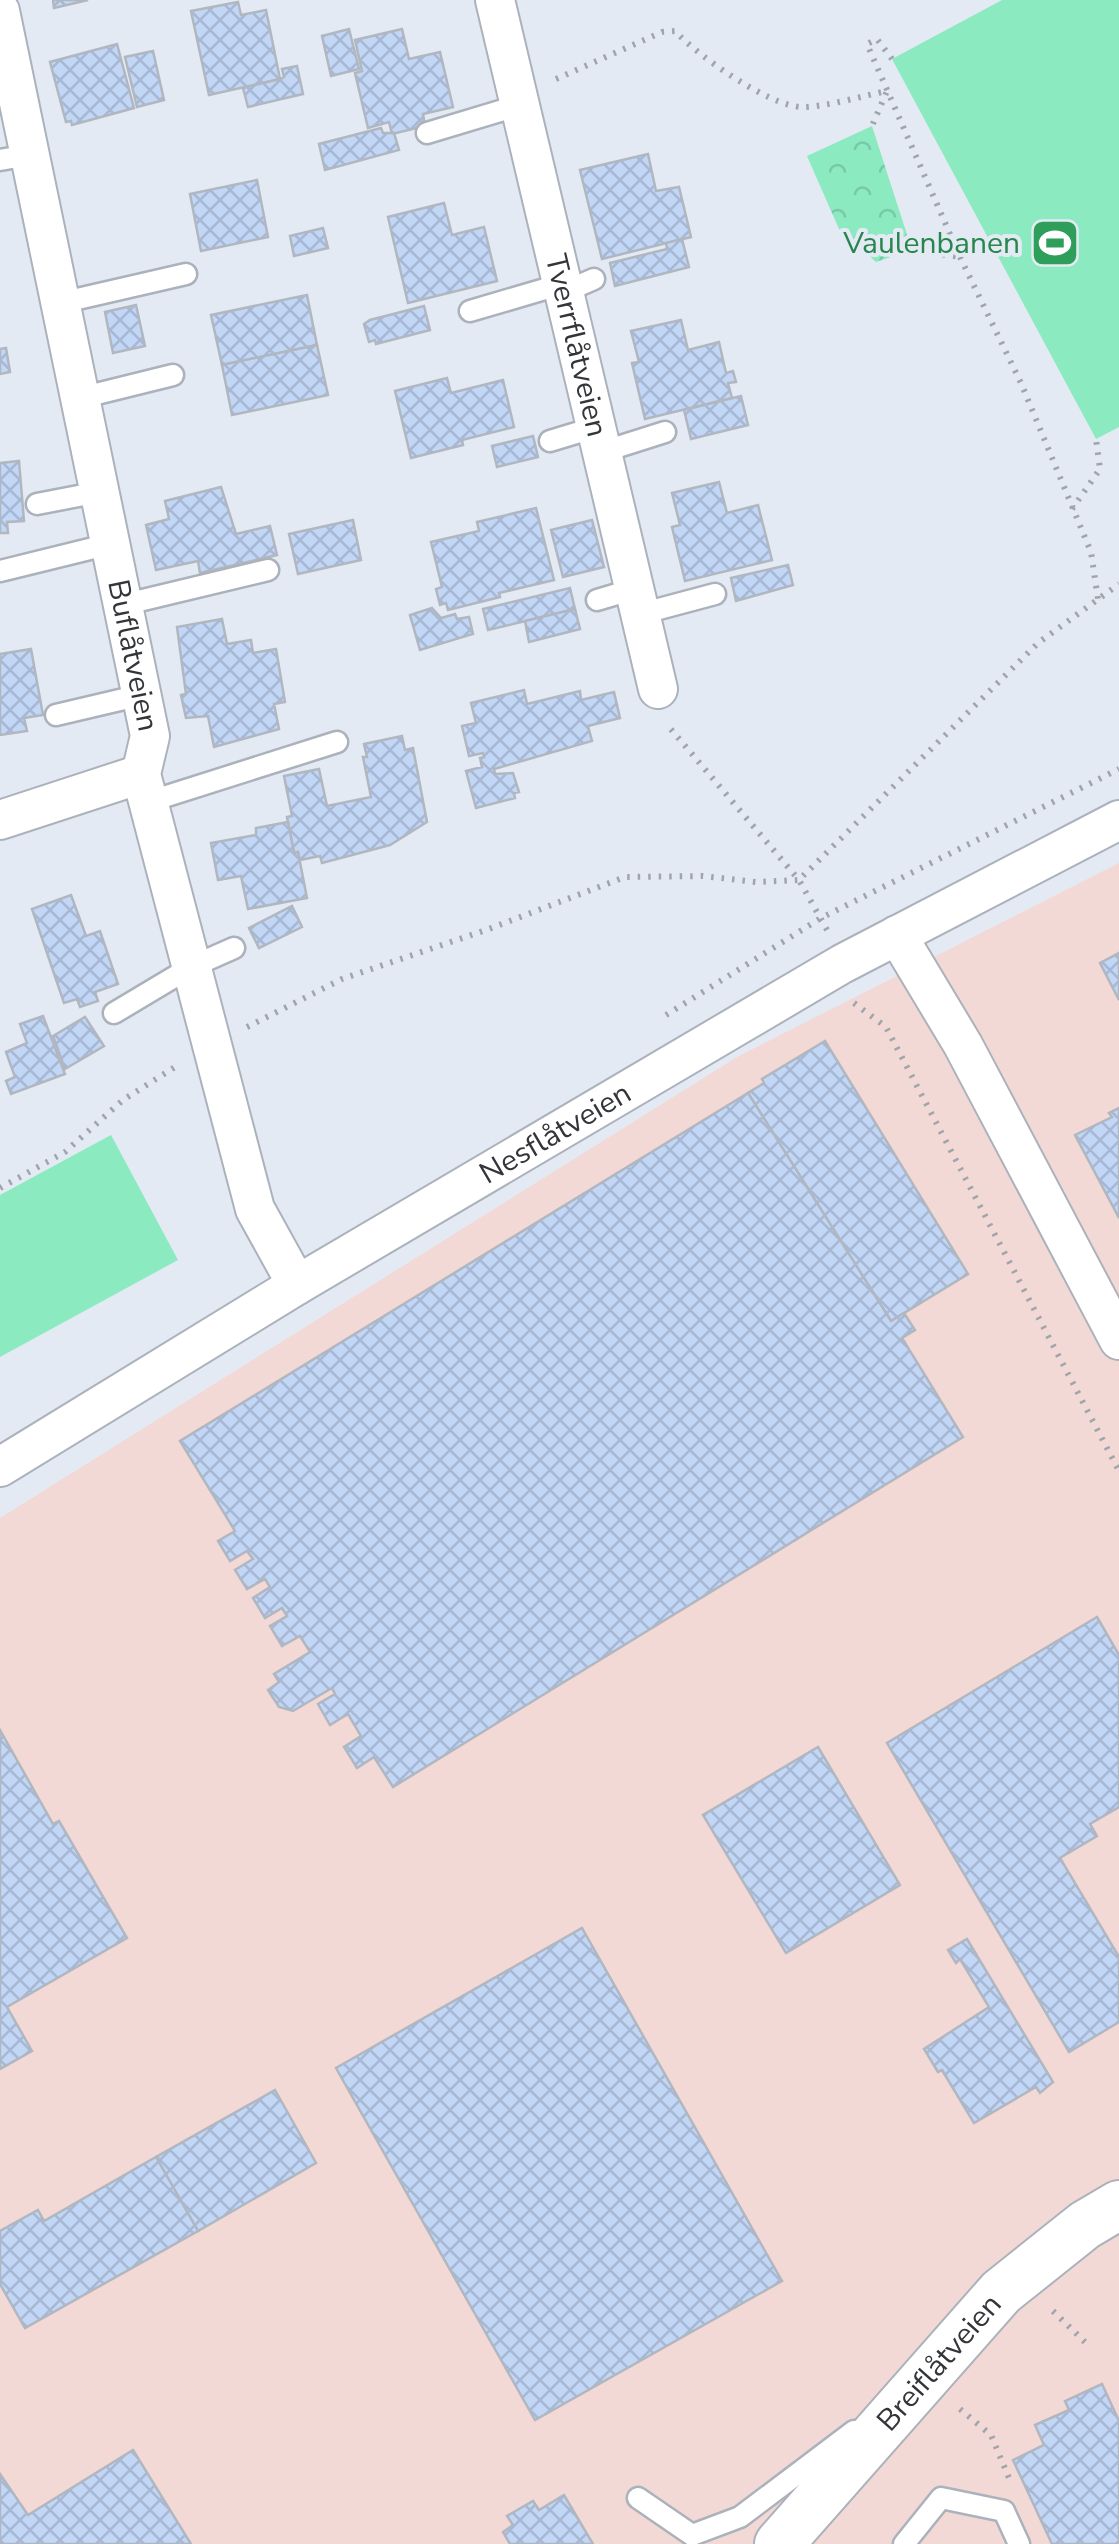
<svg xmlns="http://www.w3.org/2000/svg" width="1119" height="2544" font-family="'Nunito Sans',sans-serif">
<defs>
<pattern id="park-crowns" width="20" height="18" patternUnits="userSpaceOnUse" patternTransform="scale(2.5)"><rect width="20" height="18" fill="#8beabf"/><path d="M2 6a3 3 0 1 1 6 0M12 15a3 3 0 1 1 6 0" fill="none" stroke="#78c9a5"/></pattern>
<pattern id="building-cross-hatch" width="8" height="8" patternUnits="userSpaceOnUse" patternTransform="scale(2.5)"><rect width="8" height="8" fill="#c2d6f6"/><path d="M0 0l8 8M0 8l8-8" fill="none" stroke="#a7b8d4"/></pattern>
</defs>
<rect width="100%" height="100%" fill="#e4eaf4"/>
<polygon fill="#f3d9d5" points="1119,863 1119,2544 0,2544 0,1518 737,1057"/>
<g fill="#8beabf">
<polygon points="1002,0 1119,0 1119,427 1096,439 892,59"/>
<polygon points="111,1135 178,1260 0,1357 0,1195"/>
</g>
<polygon fill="url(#park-crowns)" points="872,126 912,250 876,262 839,229 807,156"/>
<g fill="url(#building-cross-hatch)" stroke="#b1b7c0" stroke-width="2.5">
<polygon points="53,0 88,0 54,8"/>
<polygon points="238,2 241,15 266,10 280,79 209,95 191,11"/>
<polygon points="349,29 359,69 331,76 322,36"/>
<polygon points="402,29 409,59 440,52 453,107 423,114 425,126 392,134 389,122 368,128 355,73 362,71 355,40"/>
<polygon points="117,44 134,108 72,125 71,121 66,122 50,62"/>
<polygon points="153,51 164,100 137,107 125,57"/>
<polygon points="297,66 303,94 248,107 243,88 280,79 284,77 282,69"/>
<polygon points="381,128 383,133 394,133 399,150 325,170 319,144"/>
<polygon points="648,154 656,191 679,187 691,237 602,259 580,170"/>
<polygon points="257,180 268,237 201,251 190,194"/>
<polygon points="444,203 452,235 484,227 497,281 408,303 388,217"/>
<polygon points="323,228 328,248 294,256 290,236"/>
<polygon points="682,239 689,267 615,286 610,263 667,249 666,243"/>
<polygon points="307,295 317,345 222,365 211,315"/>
<polygon points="136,305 145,346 113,353 105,312"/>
<polygon points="424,306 430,330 376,344 375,340 369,342 364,324 370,320"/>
<polygon points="681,320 688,350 719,342 726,373 733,371 736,382 728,383 732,398 645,419 632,363 639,362 631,331"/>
<polygon points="317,345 328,395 232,415 222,365"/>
<polygon points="6,348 10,372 0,374 0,349"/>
<polygon points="447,378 451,393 503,380 514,427 462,440 463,445 411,458 395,391"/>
<polygon points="741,396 748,425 691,439 684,410"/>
<polygon points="533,436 538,457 497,467 492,446"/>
<polygon points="19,461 24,521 7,522 8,533 0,533 0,463"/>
<polygon points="719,482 727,513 758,505 772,560 685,581 672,527 680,525 672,493"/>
<polygon points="221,487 236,534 270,526 277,555 200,573 198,561 156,570 146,525 169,519 165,501"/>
<polygon points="536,508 554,580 499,593 500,597 448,610 446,603 440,605 436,589 442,587 431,542 479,531 477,522"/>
<polygon points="353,520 361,560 298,574 289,534"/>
<polygon points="592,520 604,567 563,577 551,530"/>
<polygon points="788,565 793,585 736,601 731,578"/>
<polygon points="570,588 575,609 488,630 483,609"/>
<polygon points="432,608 441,618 455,614 457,619 469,617 473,634 420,650 410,615"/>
<polygon points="575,609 580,629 529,642 525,621"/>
<polygon points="222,619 227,644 251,640 253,653 276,649 285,702 274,704 279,729 214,747 208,716 186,718 181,695 186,694 177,627"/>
<polygon points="31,649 43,715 24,718 27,731 0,735 0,654"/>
<polygon points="524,690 527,704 580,691 581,700 614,692 620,718 588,726 592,741 494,769 495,774 513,773 519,792 514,793 515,798 476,808 466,771 482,767 480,758 484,757 483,753 469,756 462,726 476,723 471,703"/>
<polygon points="402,736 405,750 413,748 427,822 390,845 322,863 320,856 300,860 298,852 294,853 287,817 292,816 284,776 319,769 327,806 371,797 363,757 367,757 364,744"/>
<polygon points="288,822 294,853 298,852 307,898 248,909 241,876 218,880 211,843 256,835 256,828"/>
<polygon points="71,895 86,936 100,931 118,984 95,992 98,1001 80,1007 77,999 64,1003 32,909"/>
<polygon points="292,906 302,927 259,948 249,928"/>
<polygon points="1119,953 1119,1000 1100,963"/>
<polygon points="43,1016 65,1074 11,1094 6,1081 15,1077 6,1052 27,1043 20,1024"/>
<polygon points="85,1017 104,1046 65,1069 53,1036"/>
<polygon points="825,1041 968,1274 891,1321 748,1093 764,1083 762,1079"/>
<polygon points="748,1093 891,1321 904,1313 915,1330 902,1338 963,1437 393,1787 374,1757 357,1768 344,1747 361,1736 348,1714 330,1725 318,1704 335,1694 332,1688 293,1711 279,1707 268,1690 279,1682 274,1674 310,1652 300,1636 282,1646 270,1626 287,1616 282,1608 265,1618 253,1598 270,1587 265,1579 247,1589 235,1570 253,1559 247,1551 230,1561 218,1541 235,1531 180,1441"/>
<polygon points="1119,1108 1119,1218 1075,1135 1112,1117 1109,1113"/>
<polygon points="1097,1617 1119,1655 1119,1807 1090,1824 1097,1836 1060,1858 1119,1957 1119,2022 1069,2052 887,1743"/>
<polygon points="0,1730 53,1824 59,1821 127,1938 7,2007 32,2051 0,2069"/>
<polygon points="818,1747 900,1885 786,1953 703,1815"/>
<polygon points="582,1928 782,2281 535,2420 336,2068"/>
<polygon points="967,1939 1053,2082 1040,2093 1036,2087 974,2123 942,2070 938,2072 924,2049 989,2007 960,1959 956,1963 948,1950"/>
<polygon points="275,2090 316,2163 198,2231 156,2157"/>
<polygon points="156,2157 198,2231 25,2328 0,2284 0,2231 38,2210 44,2221"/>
<polygon points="1102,2384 1119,2421 1119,2544 1052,2544 1013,2460 1044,2445 1035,2425 1069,2410 1065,2401"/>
<polygon points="133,2450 191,2544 0,2544 0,2474 28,2515"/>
<polygon points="564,2495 593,2544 510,2544 503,2532 513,2525 507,2516 533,2501 539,2510"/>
</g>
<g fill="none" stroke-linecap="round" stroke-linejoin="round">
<g stroke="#acb2bb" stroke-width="25">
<g id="service">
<polyline points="427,133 520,105"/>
<polyline points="0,160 30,155"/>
<polyline points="564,292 594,279"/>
<polyline points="60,303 186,274"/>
<polyline points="470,311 562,284"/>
<polyline points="80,398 173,375"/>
<polyline points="550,441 596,427"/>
<polyline points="602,452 665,432"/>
<polyline points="37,504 99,492"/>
<polyline points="0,571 110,544"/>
<polyline points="597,600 634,589"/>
<polyline points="122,605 268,570"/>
<polyline points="640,614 715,594"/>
<polyline points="56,715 141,695"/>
<polyline points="148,802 337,742"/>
<polyline points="114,1013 191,967 234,948"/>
<polyline points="638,2498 692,2535 740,2517 854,2431"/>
<polyline points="904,2544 941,2498 1004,2511 1019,2544"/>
</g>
</g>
<g stroke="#acb2bb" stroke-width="42">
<g id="minor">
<path id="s1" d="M495 0 658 689"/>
<path id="s2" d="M0 11 150 736 141 774 255 1209 297 1285"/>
<polyline points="0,820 141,774"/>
<polyline points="897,935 963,1045 1119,1340"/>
<path id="s3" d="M0 1467 297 1285 842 964 1119 820"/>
</g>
</g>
<g stroke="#acb2bb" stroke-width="52">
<g id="tertiary">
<path id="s4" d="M779 2544 1001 2292 1085 2225 1119 2205"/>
</g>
</g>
<g stroke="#a0a5ac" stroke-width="6" stroke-dasharray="2.5 8" stroke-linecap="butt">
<polyline points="892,59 877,39 867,44 960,257 912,250"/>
<path d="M556 79 662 32 675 31C697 55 768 106 802 107 826 107 862 96 887 91L872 126"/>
<polyline points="960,257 1021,383 1091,552 1098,599"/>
<polyline points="1072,509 1100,469 1096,439"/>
<polyline points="827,930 799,880 1038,643 1119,584"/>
<polyline points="854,1003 886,1027 1119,1471"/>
<polyline points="666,1015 821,918 1119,769"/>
<polyline points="247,1027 342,979 486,930 625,877 703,876 756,882 799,880 669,727"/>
<polyline points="0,1188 65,1152 123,1100 175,1067"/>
<polyline points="1053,2311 1089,2346"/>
<polyline points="960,2409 991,2435 1009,2478"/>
</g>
<use href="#service" stroke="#fff" stroke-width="20"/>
<use href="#minor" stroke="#fff" stroke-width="38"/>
<use href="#tertiary" stroke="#fff" stroke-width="48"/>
</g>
<defs>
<g id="stadium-square" transform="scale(2.5)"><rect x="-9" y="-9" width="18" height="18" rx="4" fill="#2e9e5b" stroke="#e4eaf4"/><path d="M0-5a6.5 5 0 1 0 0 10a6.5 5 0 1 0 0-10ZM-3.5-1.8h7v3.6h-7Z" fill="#fff"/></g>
</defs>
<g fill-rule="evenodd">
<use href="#stadium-square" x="1055" y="243"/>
</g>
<g text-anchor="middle" stroke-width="8" stroke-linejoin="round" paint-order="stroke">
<g font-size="30" fill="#27864d" stroke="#e4eaf4" text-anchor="end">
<text x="1020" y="253">Vaulenbanen</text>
</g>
<g font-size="30" fill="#333539" stroke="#e4eaf4">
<text dy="10" stroke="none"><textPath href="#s1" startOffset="355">Tverrflåtveien</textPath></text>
<text dy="10" stroke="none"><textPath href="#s2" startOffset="658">Buflåtveien</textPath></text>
<text dy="10" stroke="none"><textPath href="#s3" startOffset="648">Nesflåtveien</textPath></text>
<text dy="10" stroke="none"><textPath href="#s4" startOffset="242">Breiflåtveien</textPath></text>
</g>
</g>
</svg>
